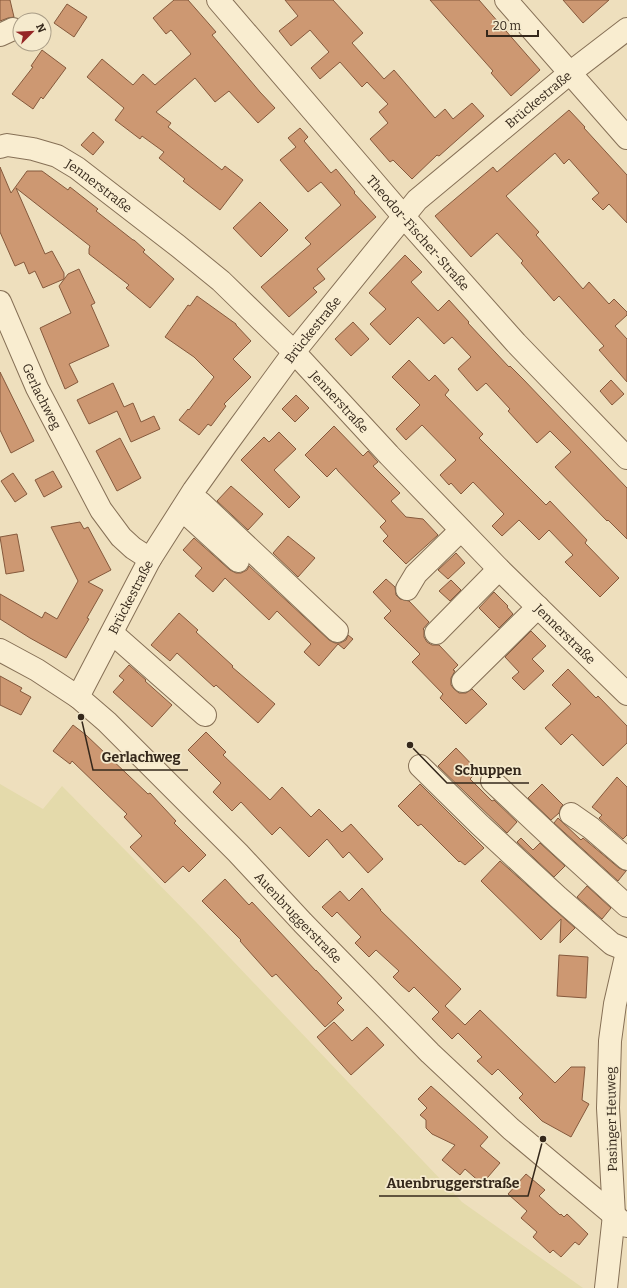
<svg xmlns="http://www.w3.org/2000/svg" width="627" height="1288" font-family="Bitter,serif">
<rect width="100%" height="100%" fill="#eedfbd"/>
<polygon fill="#e4daab" points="0,784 43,809 62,786 196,922 462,1202 583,1288 0,1288"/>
<g fill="#cd9872" stroke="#85593c">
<polygon points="0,0 10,0 14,17 8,18 0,21"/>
<polygon points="174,0 188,0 216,32 212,35 260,92 275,108 258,123 229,91 215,102 195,78 156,112 171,123 168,127 222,170 225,166 243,180 220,210 183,181 185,179 159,158 164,152 142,136 140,139 115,120 124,108 87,77 102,59 133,85 143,74 155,85 191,54 171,30 166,34 153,18"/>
<polygon points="285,0 333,0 363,33 352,43 384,79 394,70 435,118 445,109 453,119 472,103 484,116 439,156 437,155 412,179 393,160 390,162 370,139 388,123 379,112 388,104 367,82 362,87 340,62 320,79 311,68 329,52 310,30 291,46 279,31 298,16"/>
<polygon points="430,0 479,0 540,70 511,96 491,73 493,71"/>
<polygon points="563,0 609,0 583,23"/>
<polygon points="67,4 87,17 74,37 54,23"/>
<polygon points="42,50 66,68 43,99 41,97 33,109 12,94 33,67 31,66"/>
<polygon points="569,110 585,127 584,128 627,175 627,223 609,204 603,210 592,199 599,193 569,159 564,164 555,153 506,196 539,232 536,235 583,289 589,282 609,304 614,299 627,312 627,315 615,326 627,339 627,382 599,350 604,346 559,296 554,301 521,263 523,261 497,233 471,257 435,216 493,167 497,172"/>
<polygon points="300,128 308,137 304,141 331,173 336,169 355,192 354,193 376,217 317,269 325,279 313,288 317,292 289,317 261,287 311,244 305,238 341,205 321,182 308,192 280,160 296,147 288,138"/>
<polygon points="93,132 104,142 93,155 81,145"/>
<polygon points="0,167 11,193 27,171 42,171 68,190 70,187 98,209 96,211 133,240 134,240 145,250 143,252 174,279 150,308 126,288 129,285 89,254 89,249 90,246 16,188 45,254 52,251 64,273 64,279 43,288 35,271 29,274 24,262 15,266 0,232"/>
<polygon points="260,202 288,230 261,257 233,228"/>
<polygon points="405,255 422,272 411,282 438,311 449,300 469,322 468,323 509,367 510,366 523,379 627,488 627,539 608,520 607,521 555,467 571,452 550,431 537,443 508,411 510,409 486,383 477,391 458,369 471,357 452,337 444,344 418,317 390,345 370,324 386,309 369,293"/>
<polygon points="79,269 95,303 91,305 109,346 69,364 78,382 65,389 40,328 71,313 59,286 68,274"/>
<polygon points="197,296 236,324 236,325 251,341 233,359 251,377 224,404 226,406 211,426 208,424 199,435 179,420 188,409 189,410 214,377 194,357 165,337 188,305 190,306"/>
<polygon points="353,322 369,339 351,356 335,339"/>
<polygon points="409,360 429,381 435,375 449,390 445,395 483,434 479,438 546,505 550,501 587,540 585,543 619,578 600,597 565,562 573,555 549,530 539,540 519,520 502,536 492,526 504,514 473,482 461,494 451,483 449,485 440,475 456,460 422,425 406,440 396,429 420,405 392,377"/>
<polygon points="0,372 34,441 11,453 0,430"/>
<polygon points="611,380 624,394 612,405 600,391"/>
<polygon points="113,383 124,407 133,403 141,422 154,416 160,429 131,442 117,411 89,424 77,400"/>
<polygon points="296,395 309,408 295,422 282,409"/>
<polygon points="334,426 363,456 368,451 378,462 373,466 400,493 391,501 406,517 423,519 438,535 406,564 383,541 388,536 380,527 386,521 338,471 336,468 327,477 305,455"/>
<polygon points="279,432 296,449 274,470 300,497 289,508 241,460 264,437 269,442"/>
<polygon points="120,438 141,478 117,491 96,451"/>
<polygon points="53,471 62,487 44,497 35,480"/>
<polygon points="13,473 27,494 15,502 1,481"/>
<polygon points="231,486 263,514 248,530 217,501"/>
<polygon points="80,522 84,529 88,527 111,570 88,582 103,590 87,618 89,619 66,658 30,638 0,619 0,594 42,618 45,612 57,619 78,581 51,527"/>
<polygon points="17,534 24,571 6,574 0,537"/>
<polygon points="288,536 315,558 298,577 273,553"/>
<polygon points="194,538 230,570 236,573 241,573 247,570 249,566 329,640 335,643 340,643 346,640 348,635 353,639 344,649 338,644 319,666 304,652 311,644 277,611 269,620 225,578 213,592 195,576 202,568 183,550"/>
<polygon points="456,553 465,563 448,579 438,570"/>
<polygon points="386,579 395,587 396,595 400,599 409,601 429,622 423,629 424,630 424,637 427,642 432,645 439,645 458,665 453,670 455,671 451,678 451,685 454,689 459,693 466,693 472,689 487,704 466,724 440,698 443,694 412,662 420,654 384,618 391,611 373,592"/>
<polygon points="451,580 461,590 450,601 439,591"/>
<polygon points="494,592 508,606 507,607 513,614 499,628 479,608"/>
<polygon points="179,613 198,630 196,632 233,666 232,667 275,704 258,723 216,685 214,687 177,653 170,661 151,645"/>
<polygon points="531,631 546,646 532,659 544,671 524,690 512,678 519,672 505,657"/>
<polygon points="129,665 146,680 145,681 172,705 152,727 113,692 124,680 119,676"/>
<polygon points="568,669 596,698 598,696 627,726 627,743 603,766 572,734 561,745 545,728 571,704 552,685"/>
<polygon points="0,676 22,688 20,691 31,697 21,715 0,705"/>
<polygon points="73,725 86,735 148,794 150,793 176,821 174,823 206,855 189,872 183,866 165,883 130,847 142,836 124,817 127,814 72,761 70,764 53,751"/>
<polygon points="206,732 226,752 223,755 270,800 282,787 311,817 319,809 342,832 351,824 383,859 368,873 349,852 343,858 327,839 309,857 280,827 272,835 241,802 232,811 213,792 221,783 188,750"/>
<polygon points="456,748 478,771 470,779 492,801 494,800 517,822 507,833 438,766"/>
<polygon points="617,777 627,787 627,835 623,839 599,818 602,815 592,807"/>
<polygon points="420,784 484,848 465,865 460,861 459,862 421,824 418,826 398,806"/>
<polygon points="542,784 563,805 561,807 559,813 551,820 528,798"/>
<polygon points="558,818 581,840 583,838 619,868 626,871 618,881 554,823"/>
<polygon points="521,838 533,850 540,843 565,866 554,877 517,842"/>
<polygon points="500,861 575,928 560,943 561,919 541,940 481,881"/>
<polygon points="225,879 249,905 252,902 316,971 316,970 342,998 337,1003 344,1010 325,1027 276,974 272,977 240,941 241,940 202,901"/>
<polygon points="587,886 611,908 602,919 577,897"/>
<polygon points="362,888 381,910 380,910 461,989 445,1006 465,1025 480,1010 555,1083 571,1067 585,1067 582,1100 589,1104 571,1137 542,1121 519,1098 523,1094 498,1069 492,1075 477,1061 482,1057 458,1033 452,1039 432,1019 439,1012 414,987 409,992 401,985 393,977 399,971 376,950 369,957 355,943 361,937 337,912 332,917 322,907 340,891 349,901"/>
<polygon points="559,955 588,957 586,998 557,996"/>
<polygon points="334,1022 352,1041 367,1027 384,1045 351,1075 317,1037"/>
<polygon points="431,1086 488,1137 480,1146 500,1163 482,1184 465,1169 460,1175 442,1160 455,1145 432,1134 426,1128 426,1120 420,1115 427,1108 418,1099"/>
<polygon points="526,1174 545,1190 539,1196 560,1215 561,1214 564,1217 567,1214 588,1234 579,1245 575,1242 561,1257 553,1250 550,1253 533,1237 537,1232 521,1218 527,1211 508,1194"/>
</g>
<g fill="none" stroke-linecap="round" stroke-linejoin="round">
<g stroke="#867056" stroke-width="24">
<g id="minor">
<path id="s1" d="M218 0 404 217 516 343 627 458"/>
<polyline points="506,0 627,138"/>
<polyline points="0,35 13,29"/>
<path id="s2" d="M0 147 7 145 33 149 57 156 77 168 178 246 221 281 294 352 389 455 499 569 627 694"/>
<path id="s3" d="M0 302 37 388 101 510 121 537 133 548 150 559"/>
<polyline points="191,496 201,503 337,631"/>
<polyline points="181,511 191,518 238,561"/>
<polyline points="407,589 416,574 461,530"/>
<polyline points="112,633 205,715"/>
<polyline points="436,633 499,569"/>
<path id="s4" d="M0 650 37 670 78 697 107 722 238 853 303 923 430 1053 511 1129 627 1226"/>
<polyline points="463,681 538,607"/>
<path id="s5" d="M78 697 150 559 194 490 226 445 294 352 417 200 571 72 627 29"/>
<polyline points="420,766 480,825 558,897 612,944 627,950"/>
<polyline points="492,781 560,845 627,906"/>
<polyline points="571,814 591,828 627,859"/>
<polyline points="606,1288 614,1215 608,1108 610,1041 615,1004 627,952"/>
</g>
</g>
<use href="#minor" stroke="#f9edd0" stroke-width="22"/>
</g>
<g text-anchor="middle" stroke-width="3.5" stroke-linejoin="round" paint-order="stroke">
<g font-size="13" fill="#35281b" stroke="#f5eacd">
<text dy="5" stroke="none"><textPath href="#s5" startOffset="761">Brückestraße</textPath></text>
<text dy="5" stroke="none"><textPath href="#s2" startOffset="110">Jennerstraße</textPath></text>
<text dy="5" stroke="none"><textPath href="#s1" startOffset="307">Theodor-Fischer-Straße</textPath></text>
<text dy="5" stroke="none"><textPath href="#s5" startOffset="437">Brückestraße</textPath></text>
<text dy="5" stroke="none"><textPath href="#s3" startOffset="103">Gerlachweg</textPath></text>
<text dy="5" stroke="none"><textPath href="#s2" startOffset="434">Jennerstraße</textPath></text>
<text dy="5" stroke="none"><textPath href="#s5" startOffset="113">Brückestraße</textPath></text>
<text dy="5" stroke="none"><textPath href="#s2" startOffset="758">Jennerstraße</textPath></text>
<text dy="5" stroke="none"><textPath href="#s4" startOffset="403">Auenbruggerstraße</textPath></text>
<text transform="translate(611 1119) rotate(-91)" y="5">Pasinger Heuweg</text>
</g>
</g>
<path fill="none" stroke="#35281b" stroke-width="1.5" d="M81 717L93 770H188M410 745L447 783H529M543 1139L528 1196H379"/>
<g fill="#35281b" stroke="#f5eacd" stroke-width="1.5">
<circle cx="81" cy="717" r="4"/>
<circle cx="410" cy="745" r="4"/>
<circle cx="543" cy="1139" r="4"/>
</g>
<g font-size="14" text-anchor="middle" font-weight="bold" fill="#35281b" stroke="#f5eacd" stroke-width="3.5" stroke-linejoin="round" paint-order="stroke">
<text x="141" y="762">Gerlachweg</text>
<text x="488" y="775">Schuppen</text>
<text x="453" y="1188">Auenbruggerstraße</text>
</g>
<g transform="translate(32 32) rotate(66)"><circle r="19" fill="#f5eacd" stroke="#a89c86"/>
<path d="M0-3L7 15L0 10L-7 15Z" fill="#952626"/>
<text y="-6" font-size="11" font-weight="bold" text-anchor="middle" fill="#35281b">N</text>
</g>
<path d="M487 30v6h51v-6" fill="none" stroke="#35281b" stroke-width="2"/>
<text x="493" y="30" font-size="12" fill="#35281b" stroke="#f5eacd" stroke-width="3" paint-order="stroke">20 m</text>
</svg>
